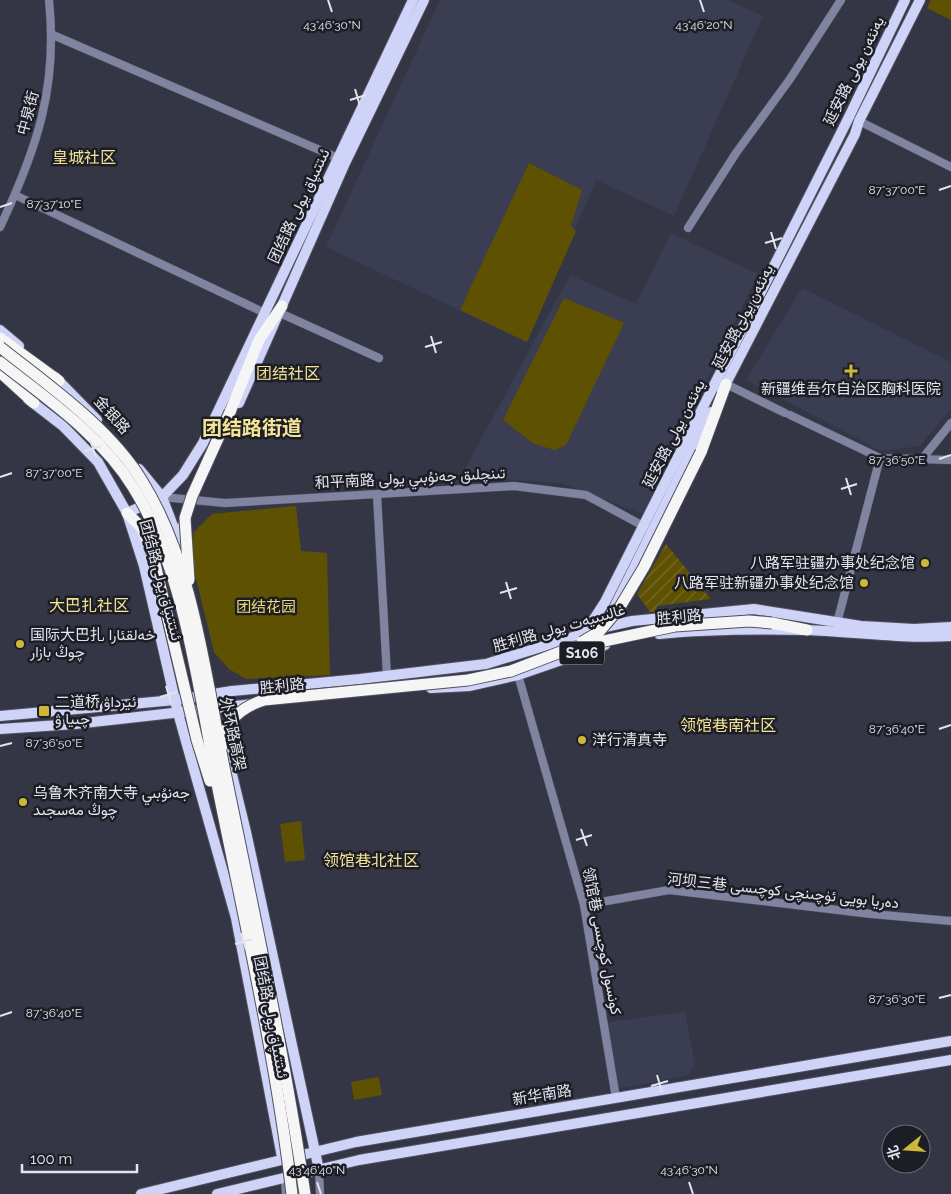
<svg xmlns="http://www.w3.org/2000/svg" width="951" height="1194" font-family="Raleway,Vazirmatn,'Noto Sans SC',sans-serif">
<defs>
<pattern id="garden-furrows" width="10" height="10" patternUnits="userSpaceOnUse" patternTransform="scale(1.25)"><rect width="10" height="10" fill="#5e5202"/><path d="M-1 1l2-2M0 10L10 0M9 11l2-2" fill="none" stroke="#756b27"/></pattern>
</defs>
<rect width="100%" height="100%" fill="#343645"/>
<g fill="#3b3d53">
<polygon points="440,0 728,0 763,16 674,216 596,180 527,342 326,247"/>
<polygon points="671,233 758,274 642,514 562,483 461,476 570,275 636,304"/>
<polygon points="802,288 951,362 951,408 920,446 881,451 746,380"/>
<polygon points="685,1012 695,1065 688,1075 618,1089 608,1022"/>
</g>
<g fill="#5e5202">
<polygon points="931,0 951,0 951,20 927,8"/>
<polygon points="529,163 582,190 571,226 576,231 527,342 460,310"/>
<polygon points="564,298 624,323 566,445 555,450 534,444 503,420"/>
<polygon points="296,506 301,551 327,553 330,675 246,679 229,669 214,652 191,558 194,532 212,514"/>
<polygon points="301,821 305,860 285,862 280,824"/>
<polygon points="379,1077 382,1095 354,1100 351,1082"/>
</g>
<polygon fill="url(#garden-furrows)" points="666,544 711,599 657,606 657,612 650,612 637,594"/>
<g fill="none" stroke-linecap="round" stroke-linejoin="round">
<g stroke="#505260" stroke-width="9">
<g id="minor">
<polyline points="53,35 338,158"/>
<polyline points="859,121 951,167"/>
<polyline points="15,195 265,313"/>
<path d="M0 227C37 149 58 87 49 0"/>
<polyline points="688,228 736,153 790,79 841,0"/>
<polyline points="280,313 379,358"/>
<polyline points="726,384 785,413"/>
<polyline points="790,415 880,458 951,460"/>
<polyline points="922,459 951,423"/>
<polyline points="377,495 387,676"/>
<polyline points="162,497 225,503 514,486 586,495 647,528"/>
<polyline points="837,623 880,458"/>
<polyline points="518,675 584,905 616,1098"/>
<polyline points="584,905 669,890 871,914 951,921"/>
<polyline points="319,1170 320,1194"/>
<polyline points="285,1180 286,1194"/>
</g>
</g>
<g stroke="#505260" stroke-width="12">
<g id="major">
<polyline points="0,330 19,346"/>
<polyline points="55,377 97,420"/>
<polyline points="722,391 855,134 859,121 920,0"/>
<polyline points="28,399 63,426 98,462 127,513 144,566 178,713 236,918 282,1157"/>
<polyline points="239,403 345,163 424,0"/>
<polyline points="139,469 162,497 178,539"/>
<polyline points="127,513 162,497 183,475 203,443 413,0"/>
<polyline points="182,562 178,539 185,520"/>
<polyline points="612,612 711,412"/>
<polyline points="582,633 594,619 605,602 848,119 905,0"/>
<path d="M659 634C708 629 757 629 807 630 855 632 902 639 951 636"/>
<polyline points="431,688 469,686 518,675 605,645"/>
<polyline points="0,716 175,700 232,691 360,679 486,664 605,627 632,621 754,609 861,626 914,629 951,627"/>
<polyline points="0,729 75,724 253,704"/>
<polyline points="227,754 246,832 319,1170"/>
<polyline points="141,1194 356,1142 951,1041"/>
<polyline points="217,1194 359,1160 951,1060"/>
</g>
</g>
<g stroke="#505260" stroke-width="13">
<g id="highway">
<polyline points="0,338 59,381"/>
<polyline points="0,372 34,403"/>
<polyline points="230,412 259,340 282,306"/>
<polyline points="701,452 726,384"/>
<polyline points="127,513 142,528 154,560"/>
<polyline points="772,623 807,630"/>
</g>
</g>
<use href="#minor" stroke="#8184a1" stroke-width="8"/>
<use href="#major" stroke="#ced3f7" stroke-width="10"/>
<use href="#highway" stroke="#f5f5f5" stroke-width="11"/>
<g stroke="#505260" stroke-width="13" stroke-linecap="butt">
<g id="highway-bridge">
<path d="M0 347C48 385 110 428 142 481 193 563 205 673 224 767 253 909 284 1051 305 1194"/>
<path d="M0 362C47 399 101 435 133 487 185 571 199 692 218 789 245 923 276 1058 292 1194"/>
<polyline points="154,560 197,740 210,781"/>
<polyline points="189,580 185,518 192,496 230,412"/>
<polyline points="582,642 599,632 620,607 644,567 701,452"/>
<path d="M222 746C224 721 242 707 264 700L468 680 511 671 571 648 675 626 749 621 772 623"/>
</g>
</g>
<use href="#highway-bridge" stroke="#f5f5f5" stroke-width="11"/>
</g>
<path fill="none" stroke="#e3e4ee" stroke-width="2" d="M328 0 332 12M700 0 704 12M355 89 360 106M350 100 366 95M939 190 951 186M0 207 12 203M771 232 776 249M765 243 782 238M431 336 436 353M425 347 442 342M90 440 96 457M85 451 101 446M939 459 951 455M0 477 12 473M846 478 851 495M841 489 857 484M506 582 511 599M500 593 517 588M166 686 171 703M160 697 177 692M939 729 951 725M0 746 12 743M581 829 587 846M576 840 592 835M241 933 246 950M235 944 252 939M939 998 951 995M0 1016 12 1012M657 1075 662 1092M651 1086 668 1081M317 1182 321 1194M689 1182 693 1194"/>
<g fill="#cfb837" stroke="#1d1e25" stroke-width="2">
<path d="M848.5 363.5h5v5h5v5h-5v5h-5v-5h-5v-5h5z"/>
<circle cx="925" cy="563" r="5"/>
<circle cx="864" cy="583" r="5"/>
<circle cx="20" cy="644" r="5"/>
<rect x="38" y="705" width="12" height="12" rx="2.5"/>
<circle cx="582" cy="740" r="5"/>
<circle cx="23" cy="802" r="5"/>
</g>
<g text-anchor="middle" stroke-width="5" stroke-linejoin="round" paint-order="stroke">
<rect fill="#1d1e25" stroke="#a8a9b2" stroke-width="1" x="559.5" y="641.5" width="45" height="23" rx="4"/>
<g font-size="14" font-weight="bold" fill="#e3e4ee">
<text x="582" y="658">S106</text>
</g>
<g font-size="15" fill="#e3e4ee" stroke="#1d1e25">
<text transform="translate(854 71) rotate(-64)" y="5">延安路 يەنئەن يولى</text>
<text transform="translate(28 113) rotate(-75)" y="5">中泉街</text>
<text transform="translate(299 206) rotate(-65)" y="5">团结路 ئىتتىپاق يولى</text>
<text transform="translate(743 317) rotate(-63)" y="5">延安路يەنئەن يولى</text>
<text transform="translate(112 415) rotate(48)" y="5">金银路</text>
<text transform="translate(674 434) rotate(-63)" y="5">延安路 يەنئەن يولى</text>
<text transform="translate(410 478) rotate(-3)" y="5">和平南路 تىنچلىق جەنۇبىي يولى</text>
<text transform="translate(161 580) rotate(75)" y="5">团结路 ئىتتىپاق يولى</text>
<text transform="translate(679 617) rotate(-5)" y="5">胜利路</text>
<text transform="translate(559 628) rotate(-16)" y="5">胜利路 غالىبىيەت يولى</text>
<text transform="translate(282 686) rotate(-6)" y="5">胜利路</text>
<text transform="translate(233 734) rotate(78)" y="5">外环路高架</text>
<text transform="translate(783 891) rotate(6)" y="5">河坝三巷 دەريا بويى ئۈچىنچى كوچىسى</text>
<text transform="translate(602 941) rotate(79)" y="5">领馆巷 كونسول كوچىسى</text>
<text transform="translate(271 1017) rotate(79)" y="5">团结路 ئىتتىپاق يولى</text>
<text transform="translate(542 1095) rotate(-9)" y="5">新华南路</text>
</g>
<g font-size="15" fill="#e3e4ee" stroke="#1d1e25" text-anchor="start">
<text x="851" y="394" text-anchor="middle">新疆维吾尔自治区胸科医院</text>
<text x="915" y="568" text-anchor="end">八路军驻疆办事处纪念馆</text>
<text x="854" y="588" text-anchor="end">八路军驻新疆办事处纪念馆</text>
<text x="30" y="640">国际大巴扎 خەلقئارا<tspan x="30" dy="17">چوڭ بازار</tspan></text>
<text x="55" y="707">二道桥 ئيرداۋ<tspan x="55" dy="17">چىيا ۋ</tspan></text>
<text x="592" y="745">洋行清真寺</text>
<text x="33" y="798">乌鲁木齐南大寺 جەنۇبىي<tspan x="33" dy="17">چوڭ مەسجىد</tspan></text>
</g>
<g font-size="15" fill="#eeda72" stroke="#1d1e25">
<text x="266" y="612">团结花园</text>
</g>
<g font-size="16" fill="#f3e496" stroke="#1d1e25">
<text x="84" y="163">皇城社区</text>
<text x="288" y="379">团结社区</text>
<text x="89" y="611">大巴扎社区</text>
<text x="728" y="731">领馆巷南社区</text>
<text x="371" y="866">领馆巷北社区</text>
</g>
<g font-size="20" font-weight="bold" fill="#f3e496" stroke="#1d1e25">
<text x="252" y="435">团结路街道</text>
</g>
</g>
<g font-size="12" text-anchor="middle" fill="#e3e4ee" stroke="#1d1e25" stroke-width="5" stroke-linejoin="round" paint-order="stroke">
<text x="332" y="29">43°46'30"N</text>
<text x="704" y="29">43°46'20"N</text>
<text x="897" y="194">87°37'00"E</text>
<text x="54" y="208">87°37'10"E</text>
<text x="897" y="464">87°36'50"E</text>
<text x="54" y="477">87°37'00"E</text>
<text x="897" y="733">87°36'40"E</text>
<text x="54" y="747">87°36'50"E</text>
<text x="897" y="1003">87°36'30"E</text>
<text x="54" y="1017">87°36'40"E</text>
<text x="317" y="1174">43°46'40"N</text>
<text x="689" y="1174">43°46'30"N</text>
</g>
<g transform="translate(906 1149) rotate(253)"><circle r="24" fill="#1d1e25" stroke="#6c6d75"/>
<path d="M0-4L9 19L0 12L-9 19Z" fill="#cfb837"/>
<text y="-8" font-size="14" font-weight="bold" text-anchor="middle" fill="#e3e4ee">北</text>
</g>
<path d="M22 1164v8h115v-8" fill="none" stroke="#e3e4ee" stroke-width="2.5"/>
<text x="30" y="1164" font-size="15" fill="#e3e4ee" stroke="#1d1e25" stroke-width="4" paint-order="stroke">100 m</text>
</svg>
